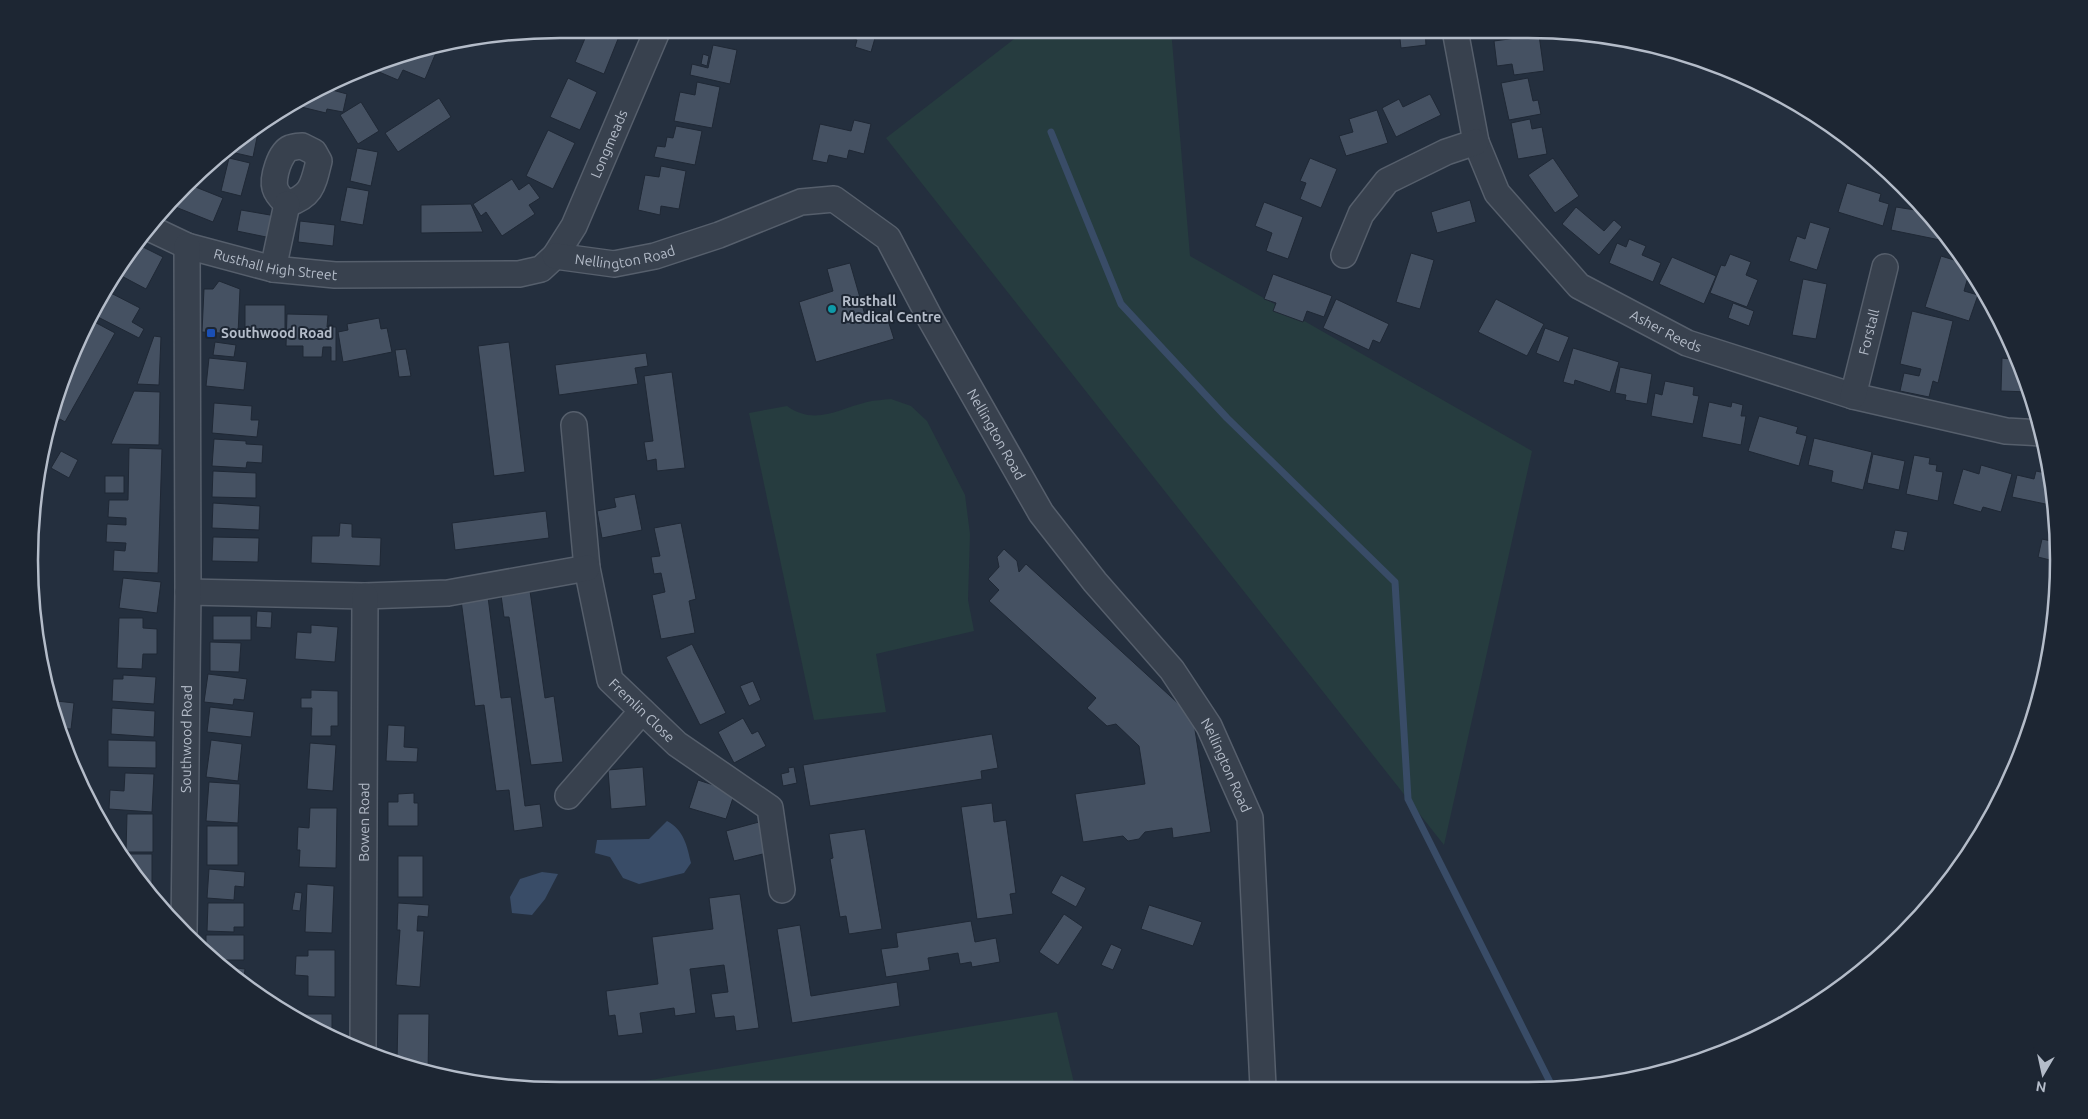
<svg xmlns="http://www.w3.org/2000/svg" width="2088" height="1119" font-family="Ubuntu,sans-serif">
<rect width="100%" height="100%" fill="#242f3e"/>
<g fill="#263c3f">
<polygon points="1027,29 1171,29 1190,256 1532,451 1444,845 886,138"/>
<path d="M891 399 911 406 927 421 965 495 970 534 968 600 974 631 876 654 886 712 814 720 749 413 787 406C815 426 838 409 867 402 875 400 883 400 891 399Z"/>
<polygon points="1057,1012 1075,1087 597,1089"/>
</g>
<g fill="#394c67">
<path d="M667 821C684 830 687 846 691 863L684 873 639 884 623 878 610 857 595 853 597 840 649 839Z"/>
<polygon points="542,872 558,874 545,899 532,915 512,913 510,897 520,879"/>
</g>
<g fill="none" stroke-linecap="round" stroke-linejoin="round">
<polyline stroke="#394c67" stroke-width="7" points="1051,132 1121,304 1227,418 1395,582 1408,799 1552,1086"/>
</g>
<g fill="#455162" stroke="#1f2835">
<polygon points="582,29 622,29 604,74 575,62 586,36 580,34"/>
<polygon points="713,29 749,29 747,39"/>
<polygon points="847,29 859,29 858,33 875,38 871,52 855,47 857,40 845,36"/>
<polygon points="1399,30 1425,30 1426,45 1401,48"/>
<polygon points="1539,35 1544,71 1514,75 1512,64 1497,66 1494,41"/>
<polygon points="440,43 425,79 403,70 398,80 372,69 375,63 389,57"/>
<polygon points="713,45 737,50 730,84 690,75 692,64 708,68"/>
<polygon points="703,54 709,56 707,66 701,64"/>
<polygon points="568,78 597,92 580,130 550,117"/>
<polygon points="1528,78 1533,101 1538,100 1541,114 1509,120 1501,83"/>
<polygon points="697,82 720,87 712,128 674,121 680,92 695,95"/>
<polygon points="321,87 347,94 343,112 327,109 326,113 289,104"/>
<polygon points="1430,94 1441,115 1396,137 1382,108 1399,99 1403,107"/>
<polygon points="439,98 451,117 398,152 385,133"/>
<polygon points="361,102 379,131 358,144 340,115"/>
<polygon points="1377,110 1388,143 1346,156 1339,136 1353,132 1349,119"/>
<polygon points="1530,119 1532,129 1542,127 1547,154 1518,159 1511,123"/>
<polygon points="854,120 871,124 864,154 849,150 847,159 829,155 827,163 812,160 820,124 851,131"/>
<polygon points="260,123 253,157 231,152 232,142"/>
<polygon points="676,126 702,131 695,165 654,157 657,146 665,147 667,137 673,138"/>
<polygon points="548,130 575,143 553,189 526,176"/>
<polygon points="357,148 378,152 371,186 350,181"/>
<polygon points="229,158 250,163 241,196 221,191"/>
<polygon points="1310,158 1337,169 1321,208 1300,199 1306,183 1300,181"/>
<polygon points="1553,158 1579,196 1555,213 1528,175"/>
<polygon points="661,166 686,171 679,209 661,206 660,215 638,210 645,175 659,177"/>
<polygon points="512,179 519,190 529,183 540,198 529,205 535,214 502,236 486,212 481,216 473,204"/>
<polygon points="1847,183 1881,194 1879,201 1889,204 1883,226 1838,212"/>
<polygon points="188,184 223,198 213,222 173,206 176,197 174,197"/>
<polygon points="347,187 369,191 363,225 340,221"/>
<polygon points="1470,200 1476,222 1437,233 1431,212"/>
<polygon points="1264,202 1303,217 1288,259 1266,251 1272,233 1255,226"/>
<polygon points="471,204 483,232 421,233 421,205"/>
<polygon points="1916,206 1922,207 1947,233 1945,241 1891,230 1896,207 1915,210"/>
<polygon points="1576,207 1604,231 1614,220 1622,227 1599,255 1562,224"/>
<polygon points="241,210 276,216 271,238 237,231"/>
<polygon points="300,221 335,225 333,246 298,242"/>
<polygon points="1810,222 1830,228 1817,270 1789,261 1797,236 1805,239"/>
<polygon points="1629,239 1646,246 1642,255 1661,263 1653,282 1609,263 1617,243 1626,247"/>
<polygon points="135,243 163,257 146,289 114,272"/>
<polygon points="1411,253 1434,260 1420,309 1396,302"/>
<polygon points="1730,254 1751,262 1746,275 1758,280 1747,307 1710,293 1721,265 1725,266"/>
<polygon points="1941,256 1967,264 1970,270 1964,291 1978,295 1969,321 1925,307"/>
<polygon points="1672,257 1716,276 1704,304 1659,284"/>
<polygon points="850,263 867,322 887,317 894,339 816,362 799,302 833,291 827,269"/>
<polygon points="1273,274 1332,296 1324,317 1307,311 1303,322 1273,311 1276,303 1264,299"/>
<polygon points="1803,279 1827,284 1816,339 1792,335"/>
<polygon points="219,281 240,289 238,334 202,332 204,289 213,289"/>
<polygon points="105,290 140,308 132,322 144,329 139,338 92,314"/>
<polygon points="1336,299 1389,324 1380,343 1373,340 1369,350 1323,328"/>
<polygon points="1496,299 1544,324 1527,356 1478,332"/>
<polygon points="1733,303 1754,311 1749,326 1728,318"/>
<rect x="245" y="305" width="40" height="30"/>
<polygon points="1912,311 1953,321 1938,383 1933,381 1929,397 1900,391 1904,373 1919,376 1921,369 1900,364"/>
<polygon points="287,314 328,315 327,327 336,327 336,361 331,361 331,347 323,347 322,357 303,357 303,346 286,346"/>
<polygon points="379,318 381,329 387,328 392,352 343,362 338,332 348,330 347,324"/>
<polygon points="89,319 115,333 65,422 60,419 45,446 43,444 47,422 69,356"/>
<polygon points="1545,328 1569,337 1559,362 1536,353"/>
<polygon points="154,336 161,337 159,385 137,384"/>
<polygon points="215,342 236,345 234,357 213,355"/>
<polygon points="509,342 525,472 494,476 478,346"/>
<polygon points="1573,348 1619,362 1610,392 1575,380 1574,385 1563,382"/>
<polygon points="406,349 411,376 399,377 395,350"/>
<polygon points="646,353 648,366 635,368 638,384 559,395 555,365"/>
<polygon points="209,358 247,362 244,390 206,386"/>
<polygon points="2002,358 2018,360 2030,392 2001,391"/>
<polygon points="1620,367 1652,374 1647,404 1625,400 1626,395 1615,393"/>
<polygon points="672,372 685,468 657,471 656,459 647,461 644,442 653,441 644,376"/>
<polygon points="1665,381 1694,387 1693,395 1699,396 1693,424 1651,416 1655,393 1662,395"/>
<polygon points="134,391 160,392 159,445 111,444"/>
<polygon points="1709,402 1731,407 1732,402 1743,405 1741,416 1746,416 1741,445 1702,437"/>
<polygon points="214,403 252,406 251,420 259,420 257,437 212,433"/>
<polygon points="1759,416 1798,427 1796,433 1807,436 1799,466 1748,451"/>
<polygon points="1814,438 1872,452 1863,490 1831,482 1833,471 1808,465"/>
<polygon points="214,439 246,441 246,444 263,445 262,463 247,462 246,468 212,466"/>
<polygon points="129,448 162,449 158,573 113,571 114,550 125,551 126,543 106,542 107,524 126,525 126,518 108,517 109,500 128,500"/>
<polygon points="61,451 78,460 69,478 51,468"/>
<polygon points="1873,454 1905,461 1899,490 1867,483"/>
<polygon points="1914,455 1930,458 1929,464 1937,465 1936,471 1943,472 1938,501 1906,494"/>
<polygon points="1981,465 2012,474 2001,512 1983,507 1981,512 1953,504 1963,469 1979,474"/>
<polygon points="213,471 256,473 256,498 212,497"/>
<polygon points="2036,471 2050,474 2055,506 2012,497 2017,475 2034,479"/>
<rect x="105" y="476" width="19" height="17"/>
<polygon points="35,491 41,494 33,507"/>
<polygon points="635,494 642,530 602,538 597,511 616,507 614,498"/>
<polygon points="213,503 260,506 259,530 212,528"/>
<polygon points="546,511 549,538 455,550 452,523"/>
<polygon points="340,523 352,524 352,537 381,538 380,566 311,563 312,536 339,536"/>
<polygon points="681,523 696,599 689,601 695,633 661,639 652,595 665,592 661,573 654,574 651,557 660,556 654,528"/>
<polygon points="1895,530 1908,532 1904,551 1891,548"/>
<polygon points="213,537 259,538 258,562 212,561"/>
<polygon points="2042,539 2055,542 2050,560 2038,557"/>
<polygon points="1004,549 1017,561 1019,572 1026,564 1193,717 1211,832 1173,838 1172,828 1145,832 1139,839 1128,841 1123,836 1083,842 1075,794 1145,784 1139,746 1116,724 1107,726 1087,708 1096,698 989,601 999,590 988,579 999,567 997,557"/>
<polygon points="123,578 161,582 157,613 119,608"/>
<polygon points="530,591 545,698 554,696 563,762 531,765 509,617 504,617 501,595"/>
<polygon points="488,597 501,698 511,697 525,806 540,804 543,827 514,831 509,790 496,791 484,705 475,706 461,600"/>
<polygon points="257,611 272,612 271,628 256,627"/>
<rect x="213" y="616" width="38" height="24"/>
<polygon points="119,618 143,618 143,628 157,629 157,654 143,654 142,669 117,668"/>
<polygon points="311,625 338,627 335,662 295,659 297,632 311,633"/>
<polygon points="210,642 241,643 239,672 210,671"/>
<polygon points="692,644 726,713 700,725 666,657"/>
<polygon points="208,674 247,679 244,700 234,699 233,705 204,702"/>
<polygon points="123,675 156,677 154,704 112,701 113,679 123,679"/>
<polygon points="753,681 761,700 749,706 740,686"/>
<polygon points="311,690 338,691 338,726 331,726 331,736 311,736 312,708 301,708 301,698 311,698"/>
<polygon points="48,700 74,703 71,729 57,728"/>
<polygon points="210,707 254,712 251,737 207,732"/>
<polygon points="112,708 155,711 154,737 111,734"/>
<polygon points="743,718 752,734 758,731 766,746 734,763 718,732"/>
<polygon points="388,725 405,726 404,747 418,748 417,762 386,761"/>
<polygon points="992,734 998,768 981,771 982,779 810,806 803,765"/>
<polygon points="108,740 156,741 156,768 108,767"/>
<polygon points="211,740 242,744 238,781 206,777"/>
<polygon points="310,743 336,745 333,791 307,789"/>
<polygon points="643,767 646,806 611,809 608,770"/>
<polygon points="794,767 797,783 783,786 781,774 789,772 788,768"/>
<polygon points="125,773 154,774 152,812 109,809 110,790 124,791"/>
<polygon points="698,780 735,792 726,819 689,808"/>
<polygon points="209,782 240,784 238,823 206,821"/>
<polygon points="414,793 414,803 418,803 418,826 388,826 388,802 398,802 398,794"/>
<polygon points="992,803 994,822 1006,820 1016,893 1010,894 1013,914 977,919 961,807"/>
<polygon points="310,808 337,808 336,868 299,867 300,850 297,850 298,827 309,828"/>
<polygon points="127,814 153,814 153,852 126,852"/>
<polygon points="759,822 767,853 734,861 726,831"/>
<rect x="207" y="826" width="31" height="39"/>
<polygon points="865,829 882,929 849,934 846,916 840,917 830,859 833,858 829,834"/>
<polygon points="125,854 152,854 152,892 147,892 125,863"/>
<rect x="398" y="856" width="25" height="41"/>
<polygon points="209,869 245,872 244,887 235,886 234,900 207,898"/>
<polygon points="1061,875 1086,888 1076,907 1051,893"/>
<polygon points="307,884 334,886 332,933 305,932"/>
<polygon points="295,892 302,893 300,911 292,910"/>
<polygon points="740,894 759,1028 736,1031 734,1016 715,1018 711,994 728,992 724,965 690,969 696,1013 675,1016 674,1008 640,1013 643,1033 618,1036 615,1015 609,1016 606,991 658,984 652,937 713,929 709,898"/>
<polygon points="208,903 244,903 244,927 234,927 234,932 207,931"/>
<polygon points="398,903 429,905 428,917 418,916 417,931 424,931 420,987 396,985 400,930 397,930"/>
<polygon points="1149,905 1202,922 1193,946 1141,929"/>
<polygon points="1064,914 1083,927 1058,965 1039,952"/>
<polygon points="971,921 975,942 996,938 1000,962 972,967 971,962 960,964 958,953 928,958 930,970 886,977 881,949 898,947 896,933"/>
<polygon points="800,925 811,996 897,982 900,1006 792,1023 777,929"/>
<polygon points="206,935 244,935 244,960 215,960 206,953"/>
<polygon points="1111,944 1122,949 1113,970 1101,965"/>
<polygon points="308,950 335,950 335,997 308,996 308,976 295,975 296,956 308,956"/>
<polygon points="221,966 245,969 243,985 236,980"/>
<polygon points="304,1014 332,1014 332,1035 304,1023"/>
<polygon points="398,1014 429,1014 428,1073 397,1062"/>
</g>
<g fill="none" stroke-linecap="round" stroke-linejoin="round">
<g stroke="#565f6c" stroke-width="28">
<g id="minor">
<path id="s1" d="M1455 30 1476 142 1497 193 1579 286 1687 343 1853 396 2006 431 2043 433"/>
<path d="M302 146 314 152 319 161C313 185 312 196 287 204 282 199 277 195 275 188 272 178 280 152 290 148 294 147 299 146 302 146Z"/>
<path id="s2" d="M147 227 187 246 273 269 335 275 519 274 541 269 555 256 574 226 658 29"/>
<polyline points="1344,255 1361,214 1387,181 1446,152 1476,142"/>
<path id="s3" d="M555 256 614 264 655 256 719 235 801 202 834 199 888 238 931 320 1041 513 1095 582 1172 670 1209 726 1250 818 1263 1087"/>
<polyline points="273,269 287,204"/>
<path id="s4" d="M1853 396 1885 267"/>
<path id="s5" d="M574 425 587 568 610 680 677 744 770 808 782 890"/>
<polyline points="188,592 365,596 448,593 587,568"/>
<polyline points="568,796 642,711"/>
<path id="s6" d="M184 931 188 592 187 246"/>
<path id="s7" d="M363 1048 365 596"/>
</g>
</g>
<use href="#minor" stroke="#38414e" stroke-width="25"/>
</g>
<circle fill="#0f9aa8" stroke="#1d2633" stroke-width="2" cx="832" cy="309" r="5"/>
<rect fill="#1a4fb4" stroke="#1d2633" stroke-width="2" x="206" y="328" width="10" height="10" rx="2.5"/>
<g text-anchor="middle" stroke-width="4" stroke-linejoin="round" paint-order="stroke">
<g font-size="14" fill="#b4bcc9" stroke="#1d2633">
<text dy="5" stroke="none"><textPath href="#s2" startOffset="546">Longmeads</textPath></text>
<text dy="5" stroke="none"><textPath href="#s3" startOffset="71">Nellington Road</textPath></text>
<text dy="5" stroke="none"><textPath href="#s2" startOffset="135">Rusthall High Street</textPath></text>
<text dy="5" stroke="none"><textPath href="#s1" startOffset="391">Asher Reeds</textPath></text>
<text dy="5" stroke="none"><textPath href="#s4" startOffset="66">Forstall</textPath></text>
<text dy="5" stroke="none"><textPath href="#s3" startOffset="581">Nellington Road</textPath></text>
<text dy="5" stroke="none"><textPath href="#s5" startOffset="302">Fremlin Close</textPath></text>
<text dy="5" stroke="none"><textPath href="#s6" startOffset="192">Southwood Road</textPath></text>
<text dy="5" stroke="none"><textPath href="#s3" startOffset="986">Nellington Road</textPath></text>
<text dy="5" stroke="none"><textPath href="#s7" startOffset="226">Bowen Road</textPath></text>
</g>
<g font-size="14" font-weight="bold" fill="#b4bcc9" stroke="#1d2633" text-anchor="start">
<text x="842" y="306">Rusthall<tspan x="842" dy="16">Medical Centre</tspan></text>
<text x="221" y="338">Southwood Road</text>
</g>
</g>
<path d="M0 0H2088V1119H0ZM560 38H1528A522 522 0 0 1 2050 560V560A522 522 0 0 1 1528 1082H560A522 522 0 0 1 38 560V560A522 522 0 0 1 560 38Z" fill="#1d2633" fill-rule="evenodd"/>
<path fill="none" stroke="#b4bcc9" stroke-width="2.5" d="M560 38H1528A522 522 0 0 1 2050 560V560A522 522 0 0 1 1528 1082H560A522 522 0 0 1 38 560V560A522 522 0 0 1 560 38Z"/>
<g transform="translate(2043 1074) rotate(189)" stroke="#1d2633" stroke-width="4" paint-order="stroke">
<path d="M0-4L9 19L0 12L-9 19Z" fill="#b4bcc9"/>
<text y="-8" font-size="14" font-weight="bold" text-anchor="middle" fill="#b4bcc9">N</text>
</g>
</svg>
